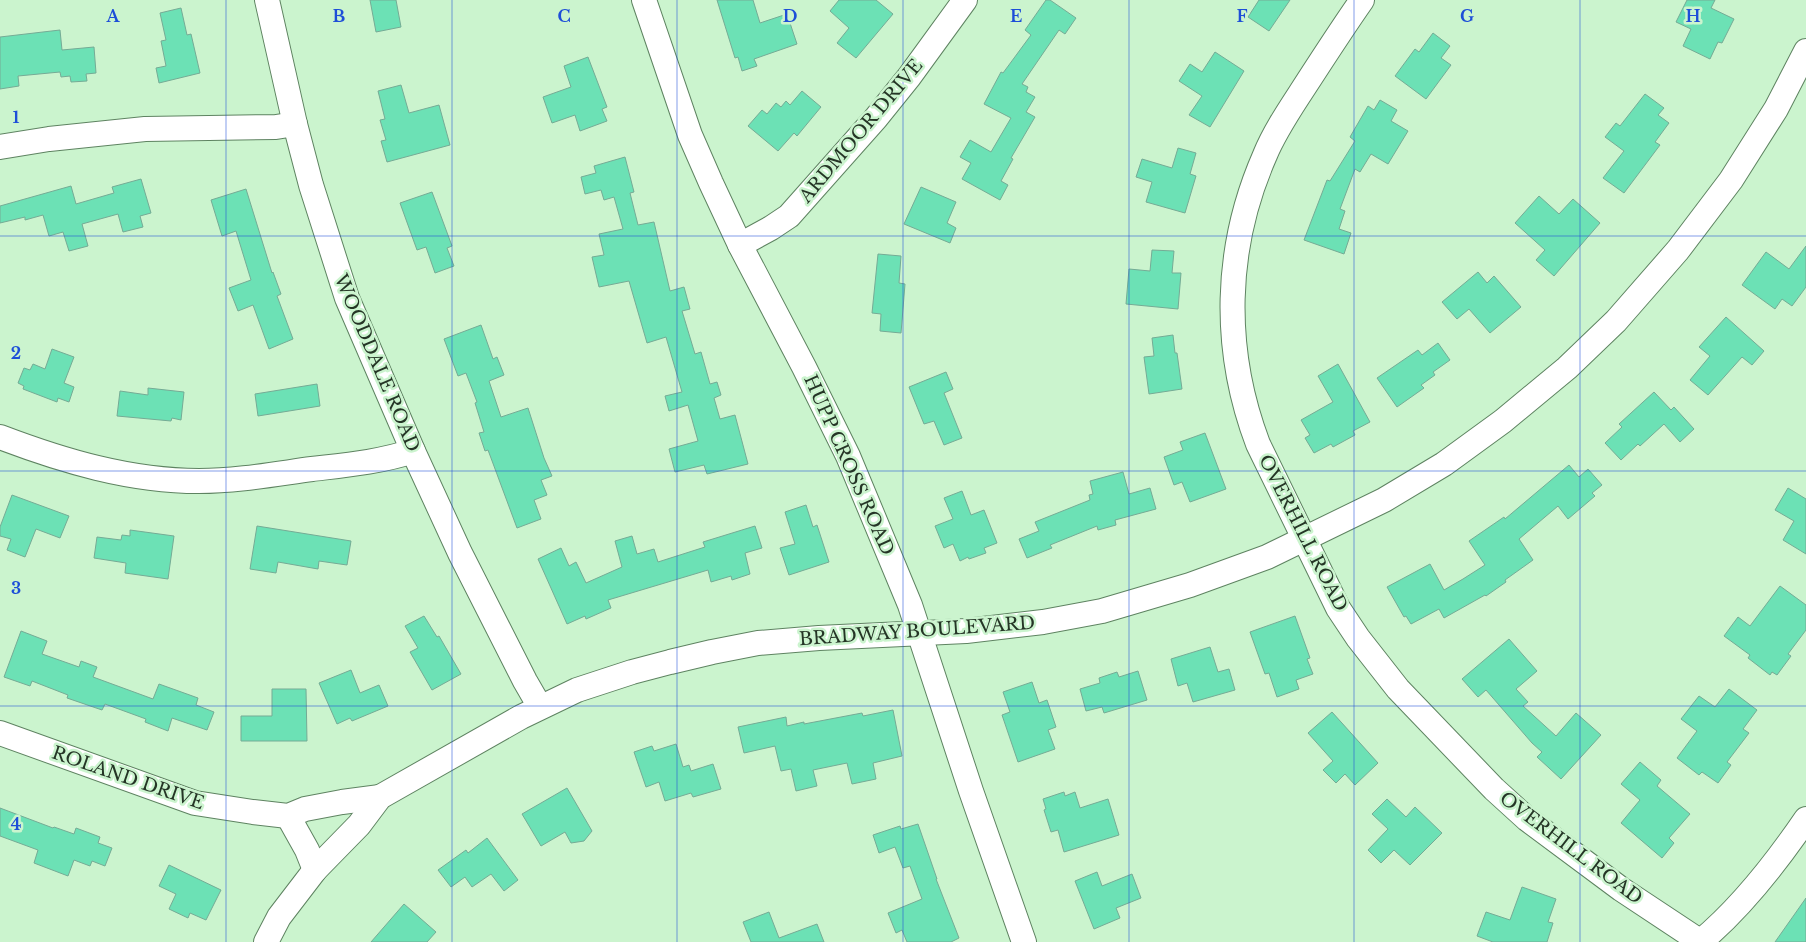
<svg xmlns="http://www.w3.org/2000/svg" width="1806" height="942" font-family="'Libre Baskerville',serif">
<rect width="100%" height="100%" fill="#cbf4ce"/>
<g fill="#6ce1b5" stroke="#75ab95">
<polygon points="370,0 396,0 401,27 376,32"/>
<polygon points="717,0 753,0 760,23 787,14 797,44 754,59 757,66 742,71 738,57 735,58"/>
<polygon points="839,0 876,0 893,14 856,58 837,43 849,28 830,11"/>
<polygon points="1046,0 1050,0 1076,18 1065,34 1059,30 1022,84 1028,87 1026,92 1035,97 1026,112 1035,117 1011,158 1013,159 1001,181 1008,185 1000,200 962,179 971,163 960,157 970,140 991,152 1011,118 984,104 1001,72 1003,73 1031,35 1025,30"/>
<polygon points="1259,0 1290,0 1269,31 1248,17"/>
<polygon points="1687,0 1715,0 1711,8 1734,19 1722,43 1718,42 1710,59 1683,46 1691,29 1676,22"/>
<polygon points="181,8 187,35 191,34 200,73 159,83 156,68 166,66 161,41 166,40 160,13"/>
<polygon points="60,30 62,50 94,47 96,73 86,74 87,81 71,82 70,76 61,77 60,72 18,76 19,86 0,89 0,37"/>
<polygon points="1433,33 1450,46 1441,58 1451,65 1426,99 1395,76 1415,49 1419,52"/>
<polygon points="1215,52 1244,71 1210,127 1189,115 1202,96 1179,81 1190,64 1202,72"/>
<polygon points="588,57 607,107 602,109 607,121 580,131 575,115 552,123 543,97 571,87 564,66"/>
<polygon points="401,85 409,113 439,105 450,145 387,162 381,141 386,140 380,120 385,119 378,91"/>
<polygon points="802,91 821,107 797,136 794,133 778,151 748,126 762,110 767,114 776,103 781,107 786,101 790,105"/>
<polygon points="1645,94 1664,108 1658,115 1669,123 1655,142 1660,145 1624,193 1603,178 1624,151 1605,137 1616,123 1620,126"/>
<polygon points="1380,100 1397,110 1391,121 1408,131 1388,164 1371,154 1360,172 1355,169 1340,209 1345,211 1339,229 1351,233 1344,254 1304,240 1327,180 1330,181 1355,141 1350,137 1368,106 1374,110"/>
<polygon points="1178,148 1196,153 1190,174 1196,176 1185,213 1146,202 1152,182 1136,177 1142,159 1172,168"/>
<polygon points="625,157 634,192 630,193 638,225 654,222 670,291 684,287 690,309 682,311 695,354 701,352 710,384 717,382 721,395 714,398 720,419 735,415 748,464 707,474 704,465 675,472 669,449 698,441 688,405 669,411 665,396 682,392 666,337 647,343 629,281 599,287 592,257 604,255 599,234 623,229 614,197 604,200 601,190 585,194 581,177 596,173 594,166"/>
<polygon points="141,179 151,213 140,216 143,227 123,232 118,214 82,224 88,246 69,251 63,232 49,236 43,215 25,220 25,217 0,223 0,206 71,186 76,204 114,193 112,187"/>
<polygon points="921,187 956,202 947,223 956,228 950,243 904,224"/>
<polygon points="246,189 272,273 273,272 281,294 277,296 293,339 269,349 253,305 238,311 229,288 251,280 236,231 222,236 211,200"/>
<polygon points="432,192 452,246 447,248 454,266 435,273 426,247 417,250 400,203"/>
<polygon points="1539,196 1559,214 1573,199 1600,223 1554,276 1536,260 1545,250 1515,223"/>
<polygon points="1806,246 1806,287 1792,306 1782,299 1775,309 1742,285 1766,252 1789,269"/>
<polygon points="1152,250 1174,251 1172,273 1181,273 1178,309 1126,304 1129,269 1150,271"/>
<polygon points="878,254 901,256 899,283 905,284 901,333 880,331 881,314 872,313"/>
<polygon points="1478,272 1487,283 1494,276 1521,307 1490,333 1469,309 1457,319 1442,302"/>
<polygon points="1726,317 1764,351 1752,365 1742,357 1708,395 1690,380 1710,356 1699,347"/>
<polygon points="481,325 493,359 497,357 504,375 489,381 501,417 528,408 544,458 552,476 541,480 547,495 534,500 541,519 517,528 488,450 485,451 479,433 484,432 475,403 477,402 466,373 458,376 444,339"/>
<polygon points="1173,335 1175,353 1177,353 1182,389 1149,394 1144,357 1154,356 1152,338"/>
<polygon points="1438,343 1450,360 1433,372 1435,375 1421,385 1424,388 1397,407 1377,378 1418,350 1422,355"/>
<polygon points="52,349 74,357 64,383 74,387 69,402 58,398 57,402 23,389 24,386 18,383 24,368 30,370 33,364 45,369"/>
<polygon points="1338,364 1370,422 1353,431 1355,435 1333,447 1331,444 1314,453 1305,438 1310,435 1301,420 1333,402 1318,376"/>
<polygon points="946,372 953,389 944,393 962,438 944,445 934,421 924,424 909,387"/>
<polygon points="317,384 320,406 258,416 255,394"/>
<polygon points="148,388 184,392 181,420 172,418 171,421 117,416 120,391 148,395"/>
<polygon points="1654,392 1671,410 1674,407 1694,429 1680,442 1664,424 1640,446 1638,444 1621,460 1605,443 1622,427 1619,424"/>
<polygon points="1205,433 1226,489 1190,502 1182,482 1174,485 1164,457 1183,450 1180,442"/>
<polygon points="1569,465 1579,477 1588,469 1602,485 1592,493 1595,496 1568,519 1558,506 1519,539 1533,560 1505,580 1506,582 1486,596 1485,595 1444,618 1439,609 1411,624 1406,616 1404,617 1387,587 1430,564 1444,590 1463,579 1485,565 1469,541 1504,517 1505,519"/>
<polygon points="1123,472 1129,494 1150,488 1156,509 1115,520 1116,525 1098,530 1097,526 1050,545 1052,548 1027,558 1019,539 1039,531 1035,522 1090,500 1089,495 1093,494 1090,481"/>
<polygon points="1788,488 1806,499 1806,554 1783,540 1794,521 1775,510"/>
<polygon points="962,491 971,515 984,510 997,543 984,548 986,553 969,559 968,557 960,561 953,544 944,548 935,526 953,519 944,498"/>
<polygon points="12,495 69,516 60,538 36,529 25,557 7,550 11,539 0,536 0,527"/>
<polygon points="806,505 813,527 817,525 829,562 789,575 780,548 795,544 785,512"/>
<polygon points="257,526 351,541 347,565 319,561 318,569 278,562 276,573 250,569"/>
<polygon points="755,526 762,548 745,553 750,574 732,580 731,576 711,582 708,570 608,600 611,608 586,619 585,616 567,624 538,559 561,548 569,566 576,562 586,583 622,567 615,541 632,536 637,554 654,549 658,562 705,547 703,542"/>
<polygon points="130,530 174,536 168,579 125,573 126,563 94,558 97,537 121,540 122,535 130,536"/>
<polygon points="1780,586 1806,605 1806,630 1788,654 1791,656 1777,675 1772,672 1770,675 1748,658 1750,655 1724,636 1738,617 1750,626"/>
<polygon points="424,616 437,637 439,636 461,674 432,690 410,652 418,648 405,626"/>
<polygon points="1295,616 1310,658 1307,659 1313,674 1296,680 1299,689 1277,697 1269,673 1265,674 1250,632"/>
<polygon points="21,631 47,641 42,654 79,667 81,661 97,667 93,677 153,699 159,684 198,698 196,705 214,712 207,730 172,718 168,731 145,722 146,719 105,704 102,710 67,698 68,695 32,681 30,686 4,677"/>
<polygon points="1509,639 1537,671 1516,689 1528,702 1523,706 1556,736 1576,713 1601,735 1561,779 1537,757 1542,752 1532,743 1486,690 1478,697 1462,679"/>
<polygon points="1210,647 1218,672 1229,669 1235,690 1193,702 1187,683 1178,686 1171,659"/>
<polygon points="351,670 360,693 379,685 388,706 352,721 350,718 337,724 319,683"/>
<polygon points="1138,671 1147,700 1104,713 1102,707 1086,711 1080,689 1100,683 1099,678 1117,672 1119,677"/>
<polygon points="1032,682 1039,703 1047,700 1056,727 1048,730 1055,749 1018,762 1002,715 1010,712 1003,692"/>
<polygon points="272,689 306,689 307,741 241,741 241,716 272,716"/>
<polygon points="1729,689 1757,710 1743,729 1749,733 1727,762 1731,765 1718,783 1702,772 1699,775 1677,758 1697,731 1681,719 1699,696 1715,707"/>
<polygon points="893,710 902,756 873,763 876,779 852,784 847,763 813,770 817,786 796,791 791,769 781,771 775,746 744,753 738,727 786,717 787,726 804,722 804,724 862,713 863,716"/>
<polygon points="1332,712 1378,763 1355,785 1345,774 1336,783 1323,770 1333,761 1308,733"/>
<polygon points="676,744 683,767 689,765 691,771 713,764 721,789 693,797 691,793 665,801 659,782 646,787 634,752 652,746 654,751"/>
<polygon points="1640,762 1661,780 1657,786 1690,814 1669,838 1674,843 1662,858 1621,823 1640,800 1621,784"/>
<polygon points="567,788 592,831 584,841 571,843 565,832 541,846 522,814"/>
<polygon points="1064,792 1065,796 1075,792 1080,808 1108,799 1119,835 1064,852 1058,830 1051,832 1044,810 1046,809 1043,799"/>
<polygon points="1387,799 1406,817 1415,807 1442,833 1410,865 1394,850 1381,863 1368,850 1388,829 1372,814"/>
<polygon points="0,808 53,828 54,827 74,834 76,828 100,837 98,843 112,848 105,866 92,861 90,866 74,860 68,876 34,863 38,850 0,836"/>
<polygon points="918,824 937,879 936,879 959,938 951,942 907,942 902,930 896,933 888,913 922,899 910,866 903,868 895,847 879,853 873,835 900,826 901,829"/>
<polygon points="487,838 518,880 504,891 491,874 472,887 465,877 451,887 438,870 466,850 468,853"/>
<polygon points="169,865 221,890 206,920 190,913 188,918 169,909 176,894 159,886"/>
<polygon points="1097,872 1102,886 1132,874 1141,898 1116,908 1120,918 1094,929 1075,881"/>
<polygon points="1522,887 1556,899 1548,922 1553,923 1547,942 1493,942 1477,936 1486,912 1510,920"/>
<polygon points="1806,898 1806,942 1775,942"/>
<polygon points="404,904 436,932 427,942 371,942"/>
<polygon points="769,912 779,938 817,924 824,942 751,942 743,922"/>
</g>
<g fill="none" stroke-linecap="round" stroke-linejoin="round">
<g stroke="#5e8361" stroke-width="26">
<g id="street">
<polyline points="267,0 295,124 311,185 347,298 413,451 460,553 525,681 540,707"/>
<polyline points="644,0 690,135 711,183 740,245 804,367 848,456 910,605 971,791 1024,942"/>
<path d="M1362 0C1341 30 1321 61 1301 92 1288 112 1274 133 1265 155 1224 248 1222 349 1258 444L1338 608 1358 638 1398 689 1494 789 1527 819 1621 889 1701 942"/>
<polyline points="0,147 49,139 145,129 276,127 295,124"/>
<polyline points="740,245 771,228 789,216 876,118 909,77 965,0"/>
<path d="M0 437C63 461 130 481 199 481 237 481 275 474 312 469 346 465 380 462 413 451"/>
<polyline points="0,733 195,803 253,812 288,816 305,809 342,802 380,797"/>
<polyline points="288,816 307,850 315,870"/>
<polyline points="266,942 279,917 315,870 359,825 380,797 521,717 577,690 632,672 670,662 712,652 758,643 819,638 966,631 1043,622 1102,611 1190,585 1267,557 1384,500 1444,464 1503,421 1567,368 1616,321 1678,250 1731,180 1776,109 1806,51"/>
<path d="M1700 942C1741 908 1776 863 1806 819"/>
</g>
</g>
<use href="#street" stroke="#fff" stroke-width="24"/>
</g>
<path fill="none" stroke="#1d4ed8" stroke-width="1" stroke-opacity="0.55" d="M226 0V942M452 0V942M677 0V942M903 0V942M1129 0V942M1354 0V942M1580 0V942M0 236H1806M0 471H1806M0 706H1806"/>
<g text-anchor="middle" stroke-width="5" stroke-linejoin="round" paint-order="stroke">
<g font-size="18" fill="#253526" stroke="#cbf4ce">
<text transform="translate(861 131) rotate(-50)" y="6">ARDMOOR DRIVE</text>
<text transform="translate(377 363) rotate(67)" y="6">WOODDALE ROAD</text>
<text transform="translate(849 465) rotate(66)" y="6">HUPP CROSS ROAD</text>
<text transform="translate(1303 533) rotate(63)" y="6">OVERHILL ROAD</text>
<text transform="translate(917 631) rotate(-4)" y="6">BRADWAY BOULEVARD</text>
<text transform="translate(128 778) rotate(19)" y="6">ROLAND DRIVE</text>
<text transform="translate(1571 848) rotate(37)" y="6">OVERHILL ROAD</text>
</g>
</g>
<g font-size="16" text-anchor="middle" font-weight="bold" fill="#1d4ed8" stroke="#cbf4ce" stroke-width="5" stroke-linejoin="round" paint-order="stroke">
<text x="113" y="22">A</text>
<text x="339" y="22">B</text>
<text x="564" y="22">C</text>
<text x="790" y="22">D</text>
<text x="1016" y="22">E</text>
<text x="1242" y="22">F</text>
<text x="1467" y="22">G</text>
<text x="1693" y="22">H</text>
<text x="16" y="123">1</text>
<text x="16" y="359">2</text>
<text x="16" y="594">3</text>
<text x="16" y="830">4</text>
</g>
</svg>
